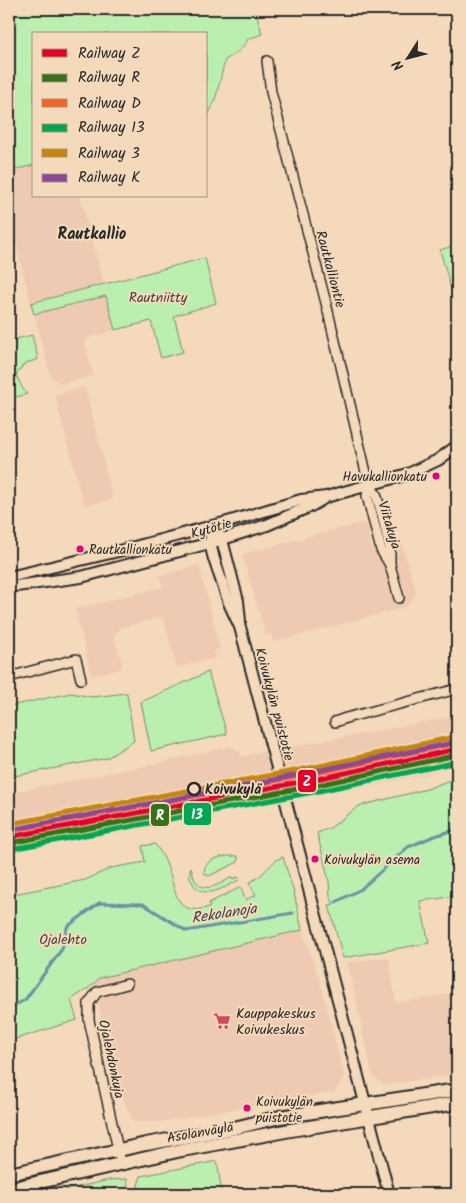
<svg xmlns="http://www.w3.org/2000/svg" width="466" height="1203" font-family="Kalam,sans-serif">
<rect width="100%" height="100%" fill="#f4d9bb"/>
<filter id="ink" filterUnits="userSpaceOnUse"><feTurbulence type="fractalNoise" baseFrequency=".02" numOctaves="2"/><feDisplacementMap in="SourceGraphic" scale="10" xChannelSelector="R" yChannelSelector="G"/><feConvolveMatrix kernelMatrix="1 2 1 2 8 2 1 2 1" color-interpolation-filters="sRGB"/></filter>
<g filter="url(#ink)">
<g fill="#edcab1">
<polygon points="34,165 34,196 80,196 104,284 31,303 9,215 9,199 10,195 9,171"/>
<polygon points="106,296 115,330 84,339 93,376 60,384 51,377 34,314"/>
<polygon points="85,387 113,499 84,506 55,395"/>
<polygon points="366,522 373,550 402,544 416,593 406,607 273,642 271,634 266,636 242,554"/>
<polygon points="199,565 220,648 214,651 215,658 177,667 163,617 121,627 114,636 123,668 92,676 75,609 163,587 160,576"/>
<polygon points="457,716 457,763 452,764 430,774 321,795 252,804 9,849 9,793 155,764 231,746 243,756"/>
<polygon points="302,930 319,977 344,1076 335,1092 159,1122 133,1122 114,1077 94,985 99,978"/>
<polygon points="384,958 389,959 396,1003 457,993 457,1074 385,1085 373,1076 347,962"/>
</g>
<g fill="#bbefaf" stroke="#738d6d">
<path d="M9 9H263L256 11 262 34 248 39C242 50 236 54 225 60 221 74 216 107 206 117V34H34V165L9 171Z"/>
<polygon points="457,245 457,291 452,292 440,250"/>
<polygon points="205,258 216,303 174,316 183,352 161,358 151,321 115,330 106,296 34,314 31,303"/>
<path d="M32 335 38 359 24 364 16 375C20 382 21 388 27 394L9 399V341Z"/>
<polygon points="208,672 227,734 151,751 141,702"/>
<polygon points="71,693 92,697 127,693 134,741 107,758 9,777 9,702 10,706"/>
<polygon points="457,777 457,896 420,901 429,943 343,958 329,905 334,904 330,897 329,881 317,833 330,828 359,806 427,789"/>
<path d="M155 844C160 851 165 859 168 868 177 894 175 917 210 907L209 903 241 887 245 900 256 895 249 883 260 876 276 860 283 857 294 893 302 930 99 978C92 988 81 992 71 1000L77 1020 9 1041V895L85 880 111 868 145 862 142 846Z"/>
<path d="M227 856H238V862L209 876 204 873C204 861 216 857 227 856Z"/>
<path d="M191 867C192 870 192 874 194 878 202 896 220 884 232 877L233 879 238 877 239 880C225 887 203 902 192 882 189 877 189 871 191 867Z"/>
<polygon points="217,1161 222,1194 140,1194 138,1185 141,1176"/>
<polygon points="127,1179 129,1194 47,1194 109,1180"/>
</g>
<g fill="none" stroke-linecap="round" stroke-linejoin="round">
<g stroke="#6b92a5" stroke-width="3">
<polyline points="336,902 361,889 408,847 432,837 457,829"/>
<polyline points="9,1008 25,1000 62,949 67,927 99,903 143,904 186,931 293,913"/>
</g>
<g stroke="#2b2b2b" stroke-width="12">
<g id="minor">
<polyline points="267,61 271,92 326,303 369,485 376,494 382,514 390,548 390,565 399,598"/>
<polyline points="369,485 367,496 381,550 390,565"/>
<polyline points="9,677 76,659 81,679"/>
<polyline points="335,722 346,718 457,689"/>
<polyline points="121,1163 89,1020 89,1003 97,992 127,984"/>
</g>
</g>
<g stroke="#2b2b2b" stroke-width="14">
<g id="tertiary">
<polyline points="213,526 210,543 214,559 229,603 240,627 389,1194"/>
<polyline points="220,536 222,540 238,601 240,621"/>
<polyline points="9,577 127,549 231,521 301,500 326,497 408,474 438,460 457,446"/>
<polyline points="9,587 81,577 210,543 267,525 311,506 323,499"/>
</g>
</g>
<g stroke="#2b2b2b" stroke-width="16">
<g id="secondary">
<polyline points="9,1174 146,1144 234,1128 280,1117 457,1090"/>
<polyline points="9,1189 182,1150 291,1130 457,1103"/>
</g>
</g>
<use href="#minor" stroke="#f4d9bb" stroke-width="9"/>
<use href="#tertiary" stroke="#f4d9bb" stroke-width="10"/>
<use href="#secondary" stroke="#f4d9bb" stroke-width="12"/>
<g stroke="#f4d9bb" stroke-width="9">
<polyline id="rail-1" points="9,837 317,779 457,749"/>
</g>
<g stroke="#f4d9bb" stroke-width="9">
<polyline id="rail-2" points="10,843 318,785 457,755"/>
</g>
<g stroke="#f4d9bb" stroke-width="9">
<polyline id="rail-3" points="9,831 316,773 456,743"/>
</g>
<g stroke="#f4d9bb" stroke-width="9">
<polyline id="rail-4" points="11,849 319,791 457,762"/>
</g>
<g stroke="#f4d9bb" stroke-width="9">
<polyline id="rail-5" points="9,824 315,767 454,737"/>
</g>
<g stroke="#f4d9bb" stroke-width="9">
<polyline id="rail-6" points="9,830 254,784 457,742"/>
</g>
<use href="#rail-1" stroke="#e4002b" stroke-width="5"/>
<use href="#rail-2" stroke="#357219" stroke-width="5"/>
<use href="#rail-3" stroke="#f26522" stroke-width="5"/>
<use href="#rail-4" stroke="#00a651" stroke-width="5"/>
<use href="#rail-5" stroke="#c4870b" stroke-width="5"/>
<use href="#rail-6" stroke="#8c4799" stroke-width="5"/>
</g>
</g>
<defs>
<g id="supermarket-bare" transform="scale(1.35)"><path d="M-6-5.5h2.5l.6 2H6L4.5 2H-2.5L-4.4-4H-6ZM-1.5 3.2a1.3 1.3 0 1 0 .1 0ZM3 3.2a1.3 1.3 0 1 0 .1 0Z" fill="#d1495b" stroke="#f4d9bb" stroke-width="2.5" paint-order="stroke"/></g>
</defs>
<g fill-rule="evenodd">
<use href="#supermarket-bare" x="222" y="1021"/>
</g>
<g fill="#e5007d" stroke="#f4d9bb" stroke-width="2">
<circle cx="436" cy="476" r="4.5"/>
<circle cx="80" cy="549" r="4.5"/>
<circle cx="315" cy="859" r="4.5"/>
<circle cx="247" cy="1108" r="4.5"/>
</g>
<circle fill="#f4d9bb" stroke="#2b2b2b" stroke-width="2.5" cx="194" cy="789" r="6"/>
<g text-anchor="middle" stroke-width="4" stroke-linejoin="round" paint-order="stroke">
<g font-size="13" fill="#2b2b2b" stroke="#f4d9bb" text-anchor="start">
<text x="427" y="481" text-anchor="end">Havukallionkatu</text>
<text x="89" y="554">Rautkallionkatu</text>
<text x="324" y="864">Koivukylän asema</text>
<text x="256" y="1106">Koivukylän<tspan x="256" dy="16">puistotie</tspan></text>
</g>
<g font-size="14" fill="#2b2b2b" stroke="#f4d9bb">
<text transform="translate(331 269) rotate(75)" y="5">Rautkalliontie</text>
<text transform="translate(390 525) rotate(73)" y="5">Viitakuja</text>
<text transform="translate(211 528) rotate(-16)" y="5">Kytötie</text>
<text transform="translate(275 704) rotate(75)" y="5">Koivukylän puistotie</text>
<text transform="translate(112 1059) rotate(78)" y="5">Ojalehdonkuja</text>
<text transform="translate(200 1132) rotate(-10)" y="5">Asolanväylä</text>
</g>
<g font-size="14" fill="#41483f" stroke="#f4d9bb">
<text x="158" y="302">Rautniitty</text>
<text x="63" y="944">Ojalehto</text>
</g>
<g font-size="14" font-weight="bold" fill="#2b2b2b" stroke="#f4d9bb" text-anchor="start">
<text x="205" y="794">Koivukylä</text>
</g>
<g font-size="14" fill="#2b2b2b" stroke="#f4d9bb" text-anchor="start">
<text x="236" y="1018">Kauppakeskus<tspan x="236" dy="16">Koivukeskus</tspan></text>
</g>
<g font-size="15" font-style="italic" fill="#3b454a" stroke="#f4d9bb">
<text transform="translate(224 913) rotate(-9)" y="5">Rekolanoja</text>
</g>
<g font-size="16" font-weight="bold" fill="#2b2b2b" stroke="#f4d9bb">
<text x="92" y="239">Rautkallio</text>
</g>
</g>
<g stroke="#f4d9bb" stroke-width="2">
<rect x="297" y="769" width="20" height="24" rx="5" fill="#e4002b"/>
<rect x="183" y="802" width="29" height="24" rx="5" fill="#00a651"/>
<rect x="150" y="803" width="20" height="24" rx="5" fill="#357219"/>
</g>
<g font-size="14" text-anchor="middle" font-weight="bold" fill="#fff">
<text x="307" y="786">Z</text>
<text x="197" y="819">13</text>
<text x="160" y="820">R</text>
</g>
<rect width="466" height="1203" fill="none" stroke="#f4d9bb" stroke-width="30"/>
<rect x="15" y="15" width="436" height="1173" fill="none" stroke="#2b2b2b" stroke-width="2" filter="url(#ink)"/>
<rect x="32" y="32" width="175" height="165" fill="#f4d9bb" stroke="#a49381"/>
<rect x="42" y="49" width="25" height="8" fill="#e4002b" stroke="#a49381"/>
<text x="78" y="58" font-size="15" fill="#2b2b2b">Railway Z</text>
<rect x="42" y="74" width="25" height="8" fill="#357219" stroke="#a49381"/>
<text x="78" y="82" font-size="15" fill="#2b2b2b">Railway R</text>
<rect x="42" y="99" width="25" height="8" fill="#f26522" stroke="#a49381"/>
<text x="78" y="108" font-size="15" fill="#2b2b2b">Railway D</text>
<rect x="42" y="124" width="25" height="8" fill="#00a651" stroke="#a49381"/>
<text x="78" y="132" font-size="15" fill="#2b2b2b">Railway 13</text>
<rect x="42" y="149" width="25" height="8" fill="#c4870b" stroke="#a49381"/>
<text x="78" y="158" font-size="15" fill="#2b2b2b">Railway 3</text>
<rect x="42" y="174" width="25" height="8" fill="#8c4799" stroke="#a49381"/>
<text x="78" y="182" font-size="15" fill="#2b2b2b">Railway K</text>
<g transform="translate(408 58) rotate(234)" stroke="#f4d9bb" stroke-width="4" paint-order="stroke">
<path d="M0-4L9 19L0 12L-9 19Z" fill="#2b2b2b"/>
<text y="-8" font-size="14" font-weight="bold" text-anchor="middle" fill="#2b2b2b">N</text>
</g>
</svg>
